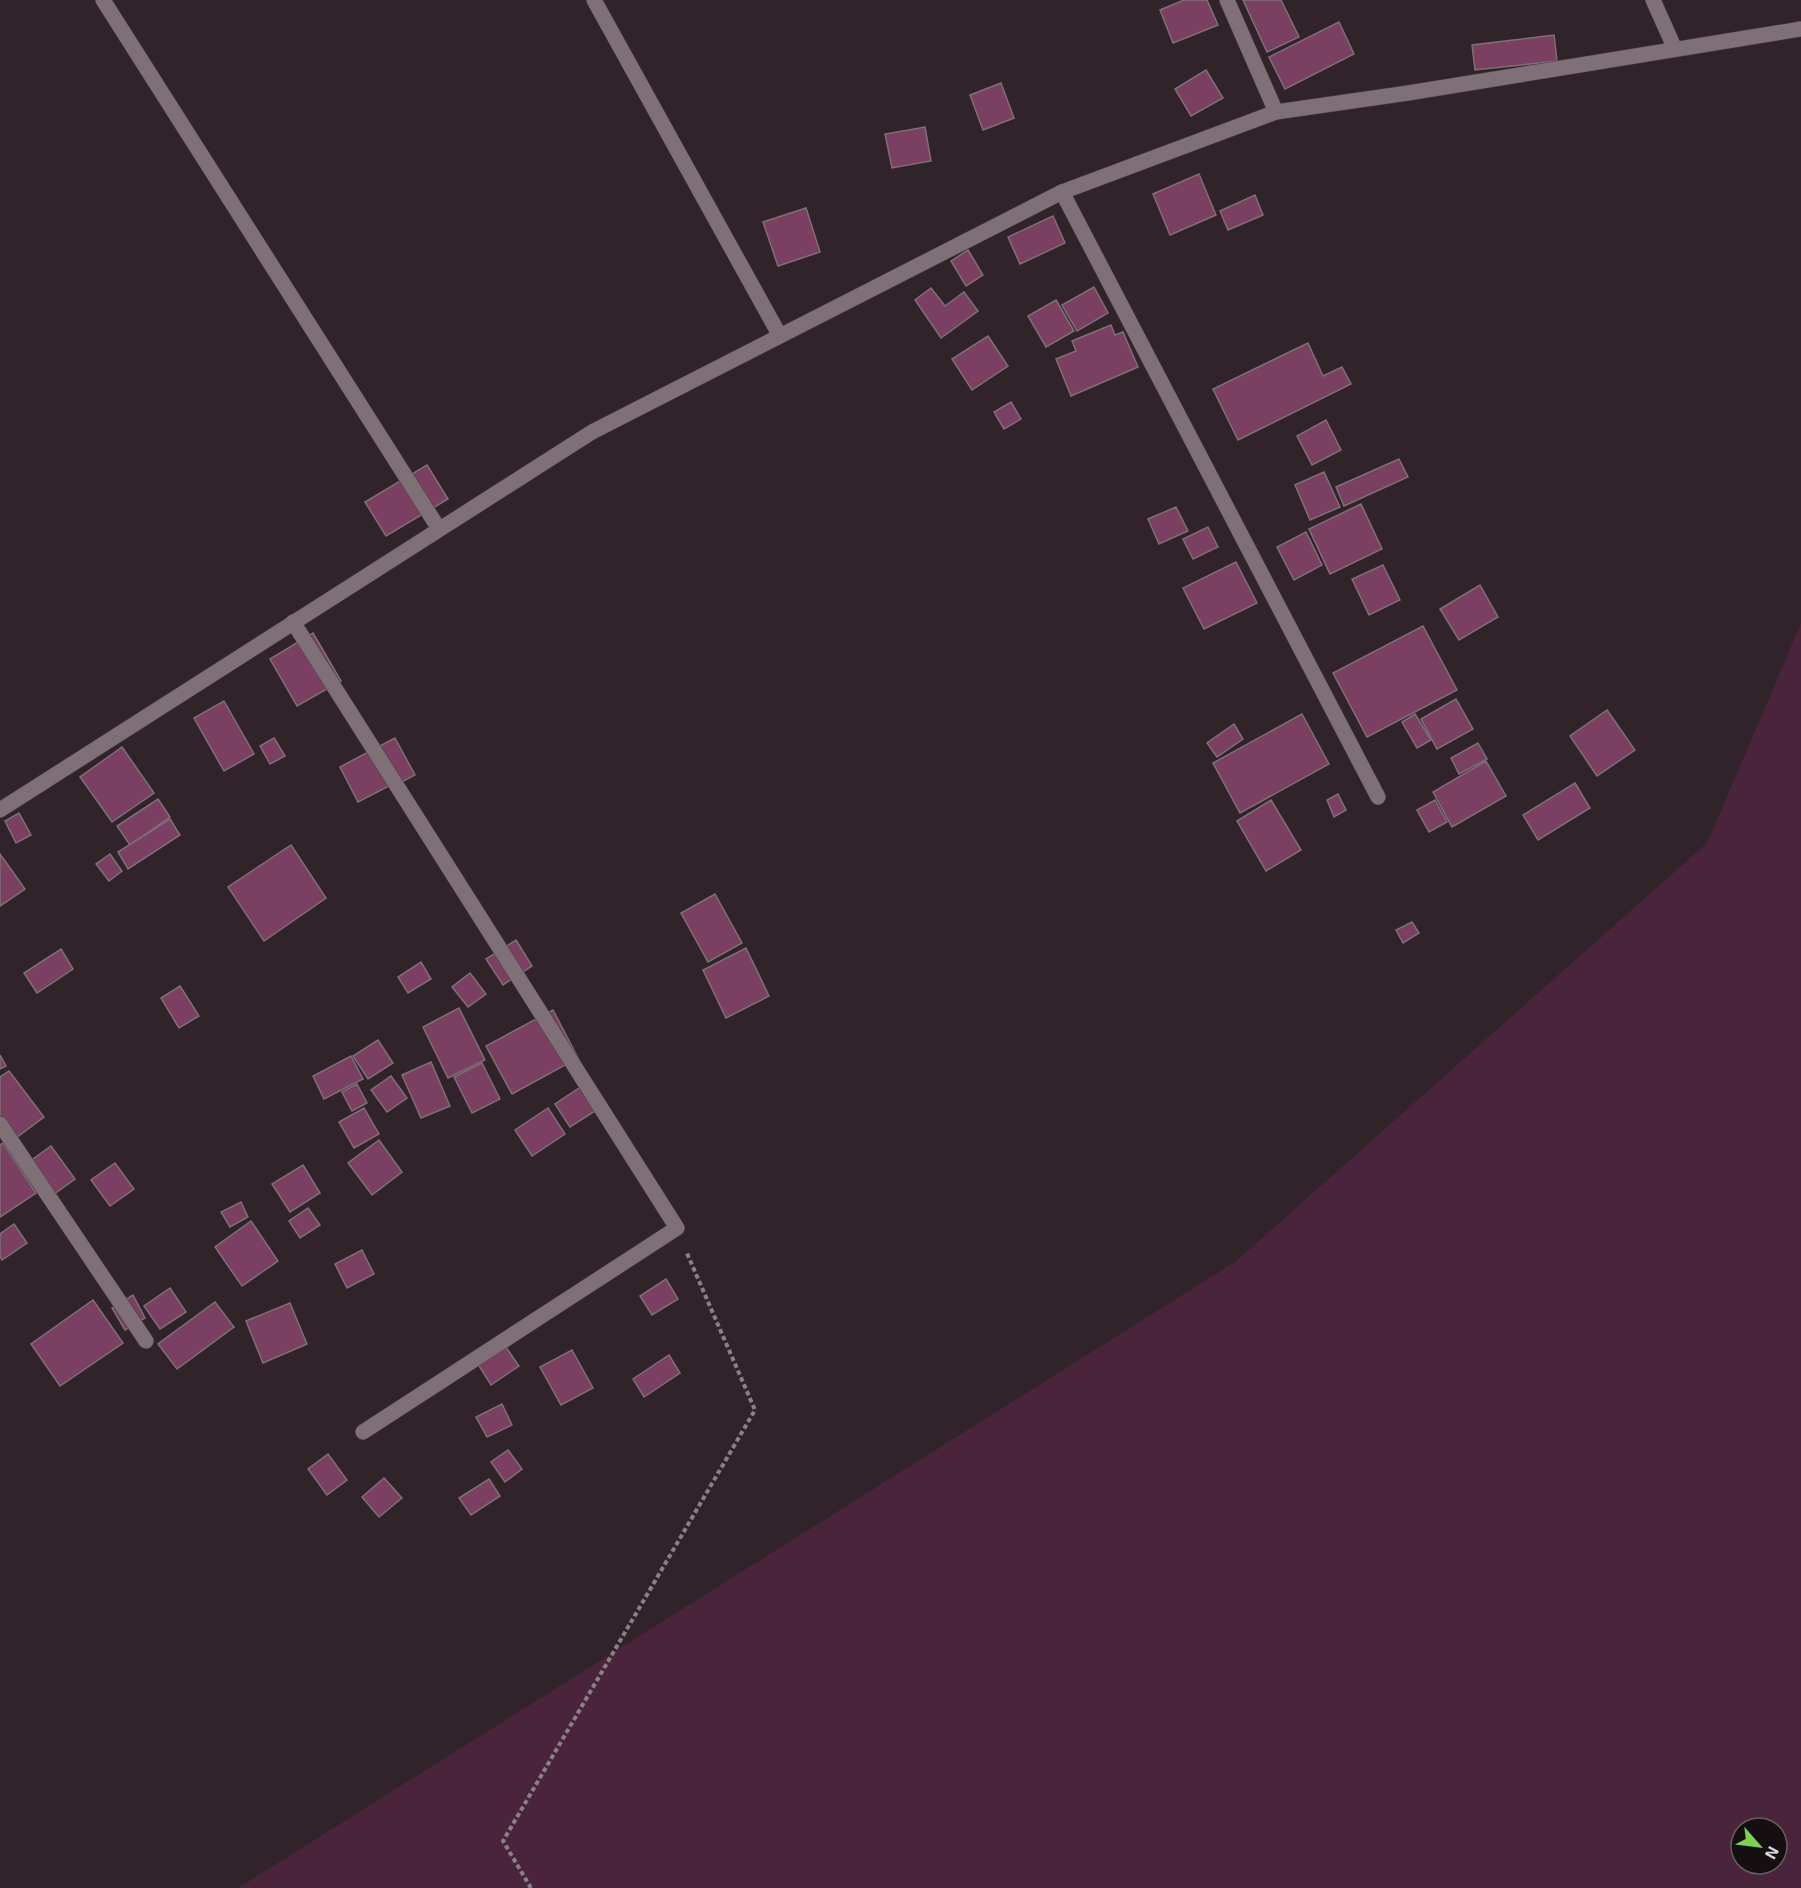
<svg xmlns="http://www.w3.org/2000/svg" width="1801" height="1888" font-family="'Exo 2',sans-serif">
<rect width="100%" height="100%" fill="#30242a"/>
<path fill="#4a243a" fill-rule="evenodd" d="M1801 623V1888H238L1235 1262 1707 843ZM1741 1828H1777V1864H1741Z"/>
<g fill="#7b3f62" stroke="#7f6f77" stroke-width="1.5">
<polygon points="1184,0 1207,0 1218,25 1173,43 1160,10"/>
<polygon points="1243,0 1281,0 1299,37 1267,52"/>
<polygon points="1339,22 1354,54 1285,89 1269,57"/>
<polygon points="1554,35 1557,61 1475,70 1472,45"/>
<polygon points="1206,70 1223,98 1191,116 1175,89"/>
<polygon points="1001,83 1014,118 983,130 970,95"/>
<polygon points="925,127 931,161 892,168 885,134"/>
<polygon points="1199,174 1216,215 1170,235 1153,194"/>
<polygon points="1255,195 1263,215 1228,230 1220,211"/>
<polygon points="806,208 820,252 778,266 763,222"/>
<polygon points="1053,216 1065,243 1020,264 1008,237"/>
<polygon points="968,250 983,275 966,286 951,261"/>
<polygon points="1094,287 1108,313 1077,331 1062,305"/>
<polygon points="931,288 945,306 964,292 978,311 941,338 915,300"/>
<polygon points="1056,300 1074,331 1046,347 1028,316"/>
<polygon points="1111,325 1115,335 1123,332 1138,367 1071,396 1056,359 1076,351 1072,341"/>
<polygon points="988,336 1008,366 972,390 952,359"/>
<polygon points="1308,343 1323,376 1342,367 1351,384 1238,440 1213,389"/>
<polygon points="1011,402 1021,419 1004,429 994,412"/>
<polygon points="1326,420 1341,450 1312,465 1297,436"/>
<polygon points="1399,459 1408,477 1344,506 1336,487"/>
<polygon points="427,465 448,499 386,536 365,502"/>
<polygon points="1324,472 1340,507 1310,520 1295,485"/>
<polygon points="1361,504 1382,549 1330,574 1309,529"/>
<polygon points="1176,507 1188,531 1159,544 1148,519"/>
<polygon points="1208,527 1218,547 1193,559 1183,539"/>
<polygon points="1306,532 1322,565 1294,580 1277,547"/>
<polygon points="1236,562 1257,603 1204,629 1183,588"/>
<polygon points="1383,565 1400,600 1369,615 1352,579"/>
<polygon points="1480,585 1498,617 1459,640 1440,609"/>
<polygon points="1423,626 1457,690 1367,737 1333,673"/>
<polygon points="313,633 341,681 297,706 270,659"/>
<polygon points="1456,699 1473,729 1437,749 1421,719"/>
<polygon points="224,701 254,754 224,771 194,718"/>
<polygon points="1607,710 1635,750 1597,776 1570,736"/>
<polygon points="1302,714 1329,764 1240,813 1213,763"/>
<polygon points="1415,714 1431,740 1417,748 1402,722"/>
<polygon points="1234,724 1243,739 1217,757 1207,743"/>
<polygon points="274,738 285,756 270,764 260,746"/>
<polygon points="395,738 415,775 392,787 372,750"/>
<polygon points="1478,743 1487,759 1459,774 1451,758"/>
<polygon points="122,747 154,793 112,822 80,777"/>
<polygon points="370,751 389,786 358,802 340,767"/>
<polygon points="1486,761 1506,796 1452,827 1433,792"/>
<polygon points="1575,783 1590,808 1538,840 1523,815"/>
<polygon points="1338,794 1346,810 1334,817 1327,800"/>
<polygon points="158,799 170,817 130,845 117,826"/>
<polygon points="1271,800 1301,850 1266,871 1237,821"/>
<polygon points="1435,800 1447,822 1429,832 1417,810"/>
<polygon points="19,813 31,835 16,843 5,821"/>
<polygon points="170,819 180,835 128,869 118,852"/>
<polygon points="291,845 326,898 264,941 228,887"/>
<polygon points="0,854 25,889 0,906"/>
<polygon points="110,854 122,871 109,881 96,864"/>
<polygon points="715,894 742,943 708,962 681,913"/>
<polygon points="1412,922 1419,933 1403,943 1396,930"/>
<polygon points="516,940 532,966 503,985 486,959"/>
<polygon points="746,948 769,996 726,1018 703,970"/>
<polygon points="61,949 73,969 37,993 24,973"/>
<polygon points="421,962 431,979 408,993 398,977"/>
<polygon points="470,973 486,994 468,1007 452,987"/>
<polygon points="180,986 199,1016 179,1028 161,998"/>
<polygon points="459,1008 485,1060 448,1078 423,1027"/>
<polygon points="553,1010 578,1058 512,1094 486,1046"/>
<polygon points="378,1040 393,1063 368,1079 353,1056"/>
<polygon points="0,1055 6,1066 0,1069"/>
<polygon points="351,1056 363,1079 324,1099 313,1076"/>
<polygon points="431,1062 450,1106 421,1118 402,1075"/>
<polygon points="482,1063 500,1099 472,1113 454,1077"/>
<polygon points="9,1071 44,1117 12,1141 0,1126 0,1077"/>
<polygon points="391,1076 407,1098 387,1112 371,1090"/>
<polygon points="588,1082 603,1106 570,1127 555,1104"/>
<polygon points="357,1084 367,1103 352,1111 342,1092"/>
<polygon points="364,1108 379,1134 354,1148 339,1122"/>
<polygon points="548,1108 565,1134 532,1156 515,1130"/>
<polygon points="379,1140 402,1172 372,1195 348,1163"/>
<polygon points="3,1143 36,1193 0,1217 0,1145"/>
<polygon points="51,1146 75,1179 46,1200 22,1167"/>
<polygon points="115,1163 134,1189 110,1206 91,1180"/>
<polygon points="303,1165 320,1193 290,1212 272,1184"/>
<polygon points="241,1202 248,1217 230,1227 221,1212"/>
<polygon points="308,1208 320,1225 300,1238 289,1221"/>
<polygon points="251,1221 278,1261 242,1286 215,1247"/>
<polygon points="14,1224 27,1243 2,1260 0,1257 0,1234"/>
<polygon points="362,1250 374,1274 347,1288 335,1264"/>
<polygon points="666,1279 678,1299 652,1315 640,1296"/>
<polygon points="170,1288 186,1312 160,1329 144,1306"/>
<polygon points="133,1295 145,1318 125,1330 112,1308"/>
<polygon points="93,1300 123,1343 60,1386 31,1344"/>
<polygon points="215,1302 234,1327 177,1369 158,1344"/>
<polygon points="290,1303 307,1344 263,1363 246,1321"/>
<polygon points="503,1343 519,1366 491,1385 476,1361"/>
<polygon points="572,1350 593,1388 561,1405 540,1367"/>
<polygon points="669,1355 680,1373 644,1397 633,1379"/>
<polygon points="502,1404 512,1425 487,1437 476,1417"/>
<polygon points="508,1450 522,1469 505,1482 491,1462"/>
<polygon points="328,1454 347,1480 327,1495 308,1469"/>
<polygon points="384,1478 402,1498 379,1517 362,1497"/>
<polygon points="489,1479 500,1496 471,1515 459,1498"/>
</g>
<g fill="none" stroke-linecap="round" stroke-linejoin="round">
<g stroke="#4b4146" stroke-width="16">
<g id="street">
<polyline points="103,0 439,529"/>
<polyline points="594,0 780,336"/>
<polyline points="1227,0 1276,112"/>
<polyline points="1653,0 1675,49"/>
<polyline points="1062,192 1378,797"/>
<polyline points="293,622 677,1228 363,1432"/>
<polyline points="0,810 592,432 1062,192 1276,112 1408,93 1801,29"/>
<polyline points="0,1124 146,1341"/>
</g>
</g>
<polyline stroke="#8a8085" stroke-width="4" stroke-dasharray="4.5 3" stroke-linecap="butt" points="531,1888 503,1841 755,1410 686,1251"/>
<use href="#street" stroke="#7f6f77" stroke-width="15"/>
</g>
<g transform="translate(1759 1846) rotate(118)"><circle r="28" fill="#150f12" stroke="#655e62" stroke-width="1.5"/>
<path d="M0-4.5L10 22L0 15L-10 22Z" fill="#7fd052"/>
<text y="-9" font-size="16" font-weight="bold" text-anchor="middle" fill="#ded5d9">N</text>
</g>
</svg>
